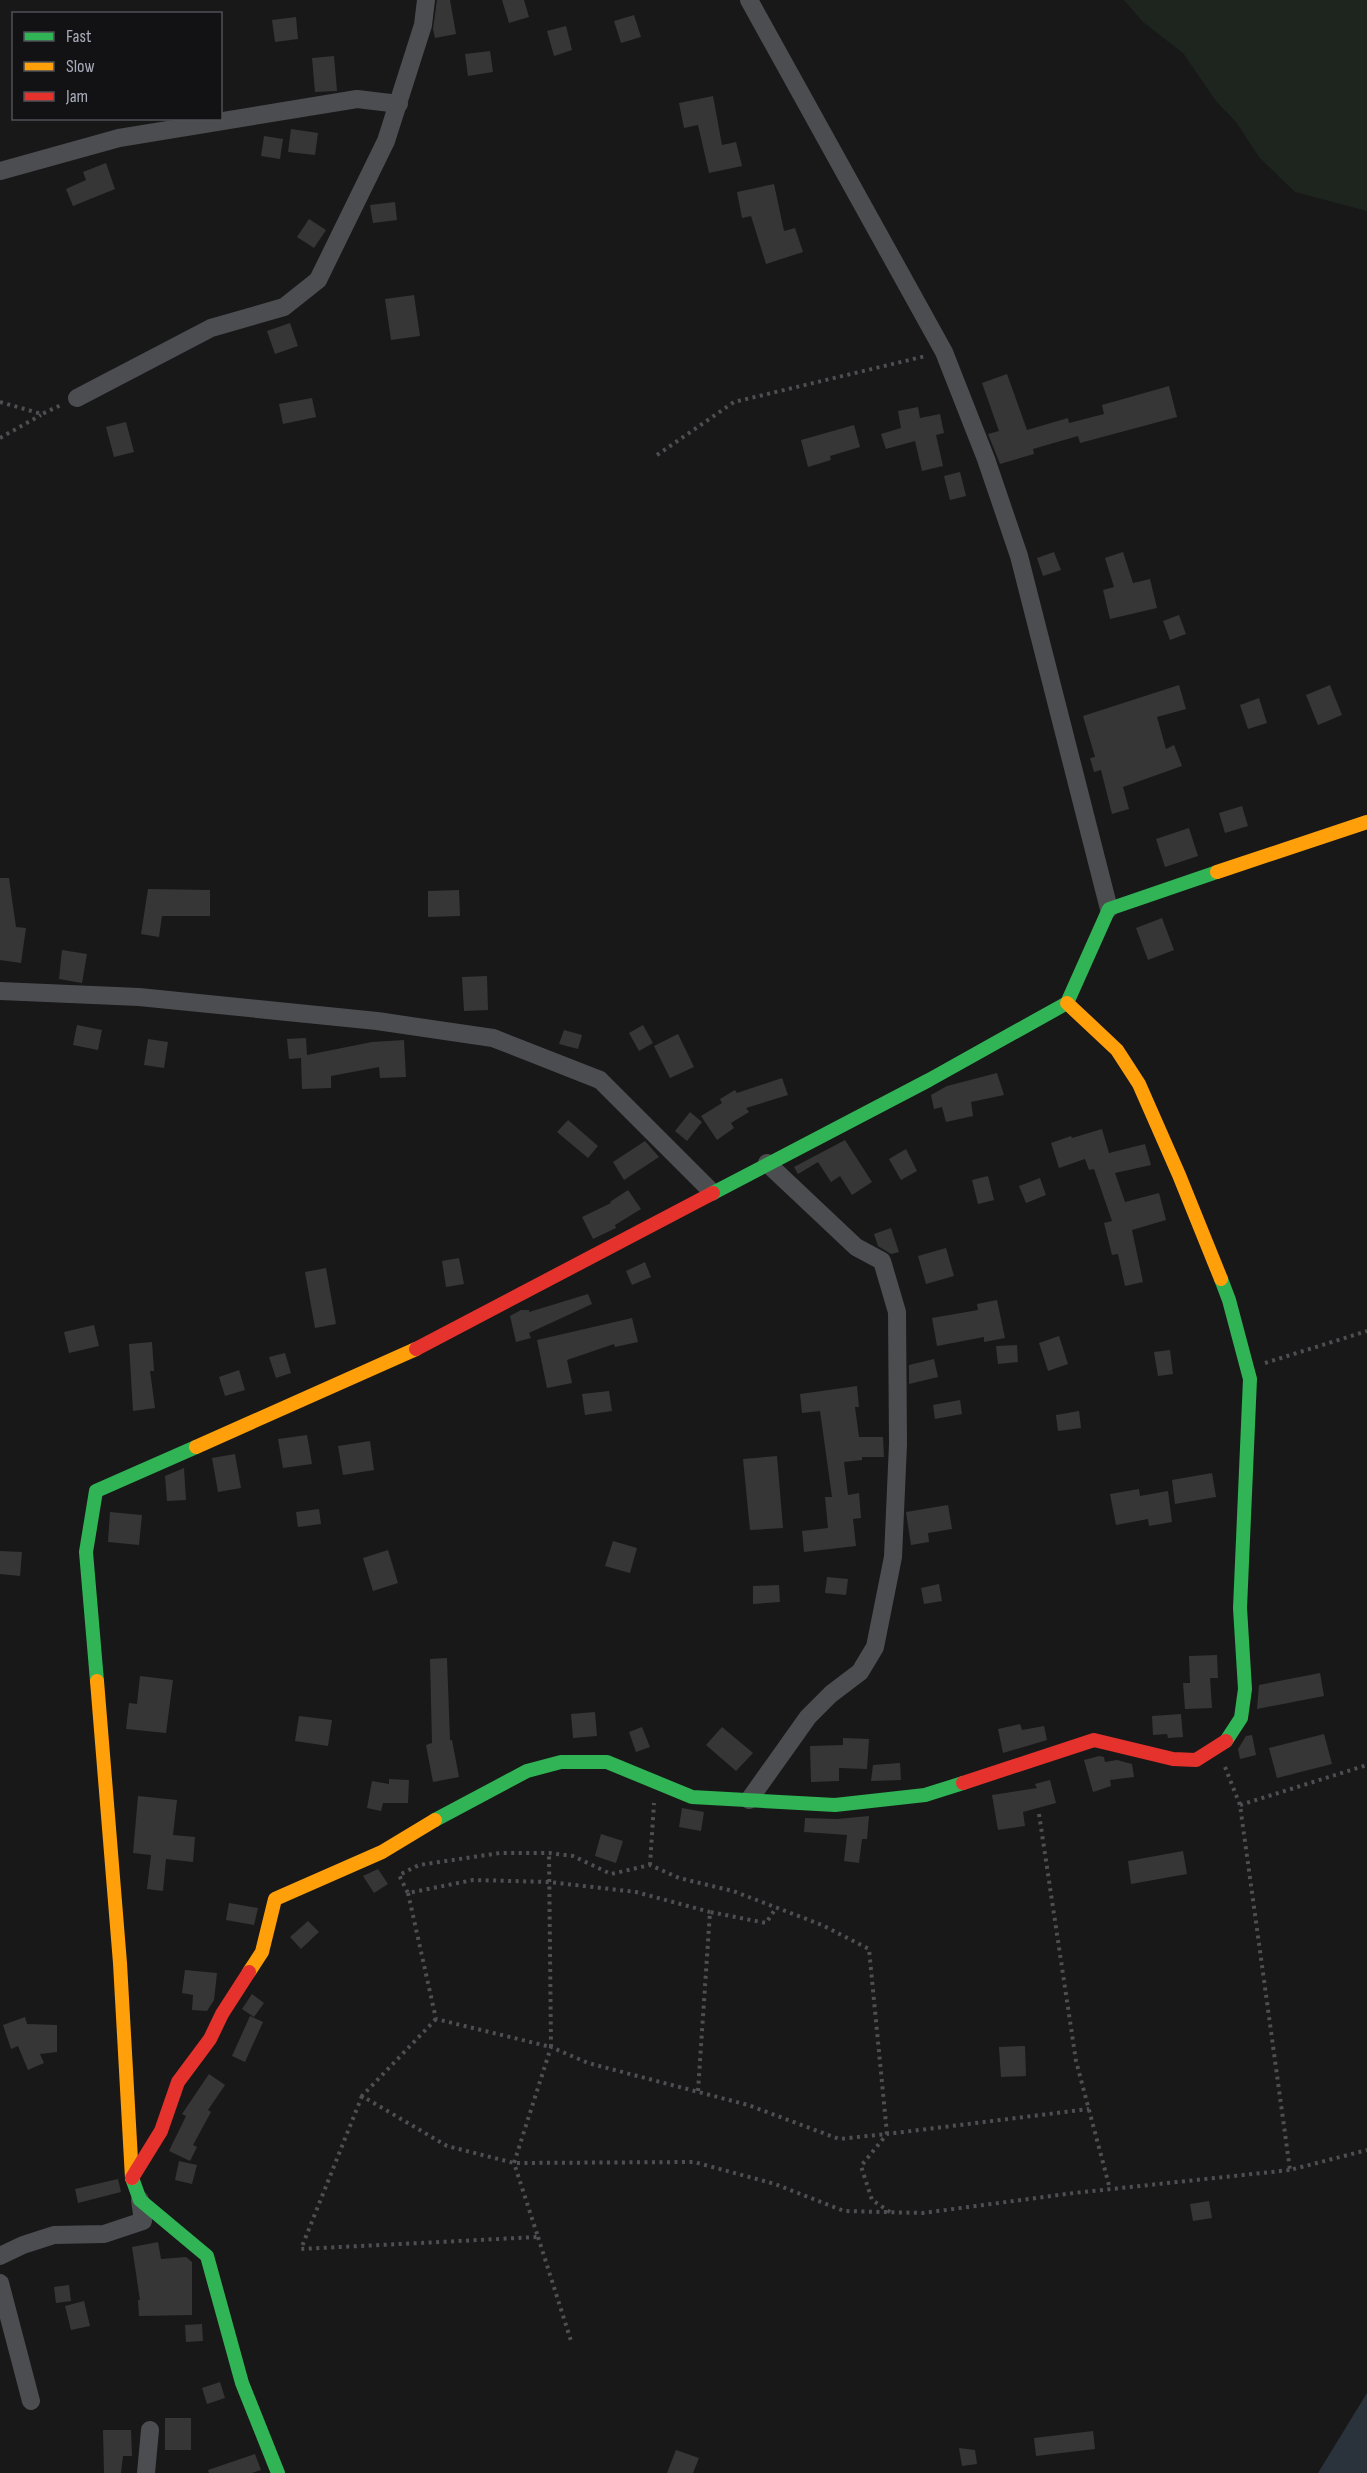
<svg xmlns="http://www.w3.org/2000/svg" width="1367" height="2473" font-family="'Sofia Sans Condensed',sans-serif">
<rect width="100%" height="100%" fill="#181818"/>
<polygon fill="#1e251f" points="1124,0 1367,0 1367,211 1295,192 1259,157 1236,122 1216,101 1183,53 1143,22"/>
<polygon fill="#2a323b" points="1367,2393 1367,2473 1318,2473"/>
<g fill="#363637">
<polygon points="437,0 450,0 456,34 435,38 433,29"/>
<polygon points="502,0 524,0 529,17 509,23"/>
<polygon points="634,15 641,37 621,43 614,21"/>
<polygon points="296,17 298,39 275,42 272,20"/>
<polygon points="566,26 572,50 554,56 547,31"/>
<polygon points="490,51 493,72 468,76 465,54"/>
<polygon points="334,56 337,91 315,92 312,58"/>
<polygon points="713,96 722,145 736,142 742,166 709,173 698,125 684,128 679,103"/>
<polygon points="291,129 318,133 315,155 288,152"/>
<polygon points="264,136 283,139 280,159 261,156"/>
<polygon points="106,163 115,189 73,206 66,189 86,180 83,172"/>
<polygon points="774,184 784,231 795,228 803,252 766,264 751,216 742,218 737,192"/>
<polygon points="395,202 397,220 373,223 370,205"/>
<polygon points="309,219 326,230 314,248 297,237"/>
<polygon points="414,295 420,336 391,340 385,299"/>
<polygon points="290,323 298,346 275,354 267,331"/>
<polygon points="1007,374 1027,430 1068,418 1069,423 1104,414 1102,405 1169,386 1177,417 1080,443 1078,436 1033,449 1034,454 1000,464 988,434 999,431 982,383"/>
<polygon points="312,398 316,417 283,424 279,404"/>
<polygon points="918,407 920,418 940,414 944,433 936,435 943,466 922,471 915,441 886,449 881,434 901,428 898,411"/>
<polygon points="126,422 134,452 114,457 106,427"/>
<polygon points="854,425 860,447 830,456 831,460 808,467 801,440"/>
<polygon points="960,472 966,496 950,500 944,476"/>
<polygon points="1054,552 1061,570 1043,576 1037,558"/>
<polygon points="1123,552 1133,583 1150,579 1157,608 1110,619 1103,590 1114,587 1105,558"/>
<polygon points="1179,615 1186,634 1170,640 1163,621"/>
<polygon points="1179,685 1186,709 1157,717 1166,749 1174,745 1182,766 1123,787 1129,809 1112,814 1101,770 1094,772 1090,758 1095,757 1083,716"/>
<polygon points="1330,685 1342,715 1318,725 1306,695"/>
<polygon points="1259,698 1267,723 1248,729 1240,705"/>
<polygon points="1242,806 1248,826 1225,833 1219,813"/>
<polygon points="1189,828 1198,856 1165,867 1156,839"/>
<polygon points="0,878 9,878 16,927 26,928 21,963 0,960"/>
<polygon points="148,889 210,890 210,916 162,916 159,937 141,934"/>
<polygon points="459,890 460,916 428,917 428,891"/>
<polygon points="1162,918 1174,950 1148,960 1136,928"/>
<polygon points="62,950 87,954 82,983 59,979"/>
<polygon points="487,976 488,1010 464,1011 462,977"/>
<polygon points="77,1025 102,1030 98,1050 73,1045"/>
<polygon points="643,1025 653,1043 639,1051 629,1033"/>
<polygon points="564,1030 582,1035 578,1049 559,1044"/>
<polygon points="678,1034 694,1067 670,1078 654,1046"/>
<polygon points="306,1038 307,1055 372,1042 404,1040 406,1077 380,1078 379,1067 331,1076 331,1088 302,1089 301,1058 289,1059 287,1039"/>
<polygon points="148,1039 168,1042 164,1068 144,1065"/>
<polygon points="997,1073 1004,1095 971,1102 973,1116 946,1122 942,1107 934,1109 931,1095 947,1086"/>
<polygon points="782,1078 788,1095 746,1108 749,1112 731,1123 734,1128 717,1140 701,1116 722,1103 720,1099 735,1090 737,1093"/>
<polygon points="690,1112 702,1122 687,1141 675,1131"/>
<polygon points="568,1120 598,1146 588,1158 557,1132"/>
<polygon points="1102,1129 1109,1153 1145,1144 1151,1165 1115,1173 1125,1202 1159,1193 1166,1220 1132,1230 1143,1282 1125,1286 1118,1254 1112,1255 1104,1223 1112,1221 1094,1169 1089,1170 1085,1159 1059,1168 1051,1143 1071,1136 1072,1138"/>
<polygon points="845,1140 872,1182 852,1195 840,1176 831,1182 818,1162 798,1174 794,1167"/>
<polygon points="645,1141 659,1157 624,1180 613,1162"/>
<polygon points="906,1149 917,1171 901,1180 889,1159"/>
<polygon points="988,1176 994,1200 978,1204 972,1180"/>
<polygon points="1040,1178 1046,1195 1026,1203 1019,1186"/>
<polygon points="628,1190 641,1209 615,1225 616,1228 593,1239 582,1217 611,1203 610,1202"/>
<polygon points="891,1228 899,1252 891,1254 878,1246 874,1234"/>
<polygon points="946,1248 954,1276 926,1284 918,1256"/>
<polygon points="459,1258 464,1284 446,1287 442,1261"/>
<polygon points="645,1262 651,1277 632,1285 626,1271"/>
<polygon points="326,1268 336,1324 315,1328 305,1272"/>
<polygon points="588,1294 592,1304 529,1333 531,1338 516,1342 510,1316 521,1310 529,1310 529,1312"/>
<polygon points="997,1300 1005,1338 984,1342 984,1337 937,1346 932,1318 978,1310 977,1304"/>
<polygon points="632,1318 638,1342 615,1347 614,1344 567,1360 572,1383 547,1388 537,1340"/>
<polygon points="94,1325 99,1346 69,1353 64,1332"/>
<polygon points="1059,1336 1068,1364 1048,1371 1039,1343"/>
<polygon points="152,1342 154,1371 150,1371 155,1408 133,1411 129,1344"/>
<polygon points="1017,1345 1018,1362 998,1364 996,1346"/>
<polygon points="1170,1350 1173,1374 1158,1376 1154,1352"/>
<polygon points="285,1353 291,1373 276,1378 269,1357"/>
<polygon points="934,1359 938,1377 909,1384 909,1365"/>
<polygon points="239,1370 245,1390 225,1396 219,1377"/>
<polygon points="857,1386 859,1407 855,1407 859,1437 883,1437 884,1457 862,1457 862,1460 844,1462 848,1495 859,1493 861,1518 853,1519 856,1546 804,1552 802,1531 828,1528 825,1497 832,1497 820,1411 802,1413 800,1394"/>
<polygon points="609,1391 612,1411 585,1415 582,1394"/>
<polygon points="960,1400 962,1414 935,1419 933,1405"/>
<polygon points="1079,1411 1081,1428 1058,1431 1056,1415"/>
<polygon points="307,1435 312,1464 283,1468 278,1439"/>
<polygon points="370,1441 374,1470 343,1475 338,1446"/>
<polygon points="235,1454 241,1488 218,1492 212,1458"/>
<polygon points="777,1456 783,1528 750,1530 743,1459"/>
<polygon points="184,1468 186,1500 167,1501 165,1476"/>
<polygon points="1212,1473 1216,1497 1175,1504 1172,1480"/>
<polygon points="1139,1489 1140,1496 1168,1491 1172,1522 1149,1526 1148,1519 1116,1525 1110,1494"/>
<polygon points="948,1505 952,1529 928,1533 929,1542 911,1545 906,1512"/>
<polygon points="319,1509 321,1524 298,1527 296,1512"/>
<polygon points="110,1512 142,1515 139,1545 108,1542"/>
<polygon points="613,1541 637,1548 630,1573 605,1566"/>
<polygon points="388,1550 398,1583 373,1591 363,1558"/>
<polygon points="0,1551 22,1552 20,1576 0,1574"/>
<polygon points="827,1577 848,1579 846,1595 825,1593"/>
<polygon points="939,1584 942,1601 924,1604 921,1588"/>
<polygon points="779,1585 780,1602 753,1604 753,1586"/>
<polygon points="1217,1655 1218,1678 1210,1678 1212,1708 1185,1709 1183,1683 1190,1683 1189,1656"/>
<polygon points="447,1658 450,1740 452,1740 459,1777 433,1782 426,1745 432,1743 430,1659"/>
<polygon points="1320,1673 1324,1696 1257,1709 1259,1685"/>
<polygon points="140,1676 173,1680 166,1733 126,1729 129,1703 137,1704"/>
<polygon points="595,1712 597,1736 573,1738 571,1714"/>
<polygon points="1181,1714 1183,1737 1168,1738 1167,1734 1153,1735 1152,1716"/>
<polygon points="299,1716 332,1720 328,1746 295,1741"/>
<polygon points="1020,1724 1022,1730 1044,1726 1047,1740 1003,1753 998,1729"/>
<polygon points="642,1727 650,1747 636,1752 629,1732"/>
<polygon points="722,1727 753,1753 736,1771 706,1745"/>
<polygon points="1324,1734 1332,1764 1277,1778 1269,1748"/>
<polygon points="1252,1735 1256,1755 1240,1759 1238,1749 1246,1736"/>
<polygon points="843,1738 869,1739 867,1769 839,1768 839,1781 811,1782 810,1746 843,1745"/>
<polygon points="1099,1756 1104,1757 1105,1762 1117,1760 1132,1764 1134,1777 1110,1780 1111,1786 1093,1792 1084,1760"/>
<polygon points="900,1763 901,1780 871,1781 873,1765"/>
<polygon points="389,1779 409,1780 408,1803 383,1803 381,1811 367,1808 372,1781 389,1784"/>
<polygon points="1050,1780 1056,1803 1023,1812 1025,1826 998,1830 992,1795 1037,1788 1035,1784"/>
<polygon points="138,1796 177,1800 173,1835 195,1837 193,1862 166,1859 163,1891 147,1889 151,1855 133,1853"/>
<polygon points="682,1808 704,1812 701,1831 679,1827"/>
<polygon points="869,1816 867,1839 862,1839 859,1863 844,1861 847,1835 804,1832 805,1818 837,1819"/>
<polygon points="601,1834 623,1841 616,1863 595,1856"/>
<polygon points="1183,1851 1187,1874 1131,1884 1128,1861"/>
<polygon points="378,1869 388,1884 374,1893 363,1876"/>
<polygon points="229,1903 258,1908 254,1925 226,1920"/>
<polygon points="308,1921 319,1932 301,1949 290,1937"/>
<polygon points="185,1970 217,1973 214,2000 207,2011 192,2010 193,1995 182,1993"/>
<polygon points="252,1994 264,2003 254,2017 242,2009"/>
<polygon points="250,2016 263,2022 245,2062 232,2056"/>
<polygon points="25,2017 27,2024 57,2025 57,2052 40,2054 44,2063 28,2070 18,2046 11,2049 3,2025"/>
<polygon points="1025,2046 1026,2076 1001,2077 999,2047"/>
<polygon points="209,2074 225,2085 208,2110 211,2112 193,2145 197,2147 190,2161 169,2151 186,2116 182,2114"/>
<polygon points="179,2161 197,2165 192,2184 175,2180"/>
<polygon points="118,2179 121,2192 78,2203 75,2189"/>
<polygon points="1209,2201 1212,2218 1193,2221 1190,2204"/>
<polygon points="158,2242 161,2259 186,2257 192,2262 192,2315 139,2316 138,2300 140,2300 132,2247"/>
<polygon points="69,2285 71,2301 56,2303 54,2287"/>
<polygon points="84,2301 90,2326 71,2330 65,2306"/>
<polygon points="202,2324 203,2341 186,2342 185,2325"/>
<polygon points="220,2382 225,2398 207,2404 202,2388"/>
<rect x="165" y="2418" width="26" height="32"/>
<polygon points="103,2430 131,2430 132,2456 123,2456 121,2473 104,2473"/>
<polygon points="1093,2431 1095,2449 1036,2456 1034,2438"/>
<polygon points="959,2448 975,2450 977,2464 962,2466"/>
<polygon points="676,2450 699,2458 693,2473 667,2473"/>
<polygon points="255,2454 261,2470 252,2473 209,2473 208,2470"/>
</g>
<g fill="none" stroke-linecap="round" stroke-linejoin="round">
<g stroke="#4e4e53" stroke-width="4" stroke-dasharray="3 4.5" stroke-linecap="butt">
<polyline points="0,402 42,414 63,404"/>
<polyline points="0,438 41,415"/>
<polyline points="657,455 734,402 926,356"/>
<polyline points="1265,1363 1367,1331"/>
<polyline points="1225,1767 1240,1805 1290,2170 1367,2150"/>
<polyline points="1240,1805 1367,1765"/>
<polyline points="1039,1814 1076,2061 1110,2189"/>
<polyline points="650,1865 654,1803"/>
<polyline points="408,1893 436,2019 551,2047 549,1853"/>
<polyline points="436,2019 362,2096 447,2146 514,2163 694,2162 775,2184 844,2211 923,2213 1074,2193 1290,2170"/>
<polyline points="698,2091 710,1912 766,1923 776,1908"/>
<polyline points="362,2096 301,2249 538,2237 514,2163 551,2047 588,2063 748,2105 839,2139 887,2134 869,1949 822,1925 733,1891 679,1878 650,1865 611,1874 573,1856 549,1853 500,1853 419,1865 399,1875 408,1893 473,1880 549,1882 636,1892 710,1912"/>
<polyline points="890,2212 872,2200 861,2166 887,2134 1089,2109"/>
<polyline points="538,2237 572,2344"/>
</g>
<g stroke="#4c4d51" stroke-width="18">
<polyline points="749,0 944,352 986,459 1019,556 1109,909"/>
<polyline points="0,171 119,138 357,99 399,104"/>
<polyline points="77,398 211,328 284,307 318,280 386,141 423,25 426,0"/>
<polyline points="0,991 139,997 377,1021 493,1038 600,1080 712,1192"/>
<polyline points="749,1800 808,1717 831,1694 860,1672 875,1647 893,1557 898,1444 897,1312 882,1261 856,1247 767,1163"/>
<polyline points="0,2256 23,2245 54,2235 104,2234 143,2221 140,2200"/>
<polyline points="0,2283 31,2401"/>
<polyline points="146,2473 150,2430"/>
</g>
<g stroke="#30b455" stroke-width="14">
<polyline points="713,1193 929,1080 1067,1003 1109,909 1217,872"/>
<polyline points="1221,1279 1229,1300 1250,1379 1240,1608 1245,1689 1241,1718 1226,1741"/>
<polyline points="97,1681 86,1552 96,1491 196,1447"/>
<polyline points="435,1820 527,1771 561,1762 607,1762 692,1797 835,1805 925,1795 963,1783"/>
<polyline points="132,2178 140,2200 207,2256 242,2383 278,2473"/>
</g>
<g stroke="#ff9f0a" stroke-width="14">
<polyline points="1217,872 1367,822"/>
<polyline points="1067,1003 1117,1050 1139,1084 1179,1175 1221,1279"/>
<polyline points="196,1447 416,1349"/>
<polyline points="97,1681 120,1963 132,2178"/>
<polyline points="249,1972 262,1952 275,1899 382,1852 435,1820"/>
</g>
<g stroke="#e5322d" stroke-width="14">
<polyline points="416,1349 713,1193"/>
<polyline points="963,1783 1094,1740 1173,1759 1196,1760 1226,1741"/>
<polyline points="132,2178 161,2131 178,2082 210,2039 222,2014 249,1972"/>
</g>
</g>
<rect x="12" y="12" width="210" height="108" fill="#121214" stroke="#4e5056" stroke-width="1.5"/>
<rect x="24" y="32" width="30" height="9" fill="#30b455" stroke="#4e5056" stroke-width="1.5"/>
<text x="66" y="42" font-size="18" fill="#a8acba">Fast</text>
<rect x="24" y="62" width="30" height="9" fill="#ff9f0a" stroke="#4e5056" stroke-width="1.5"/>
<text x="66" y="72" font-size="18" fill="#a8acba">Slow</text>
<rect x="24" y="92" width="30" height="9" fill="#e5322d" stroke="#4e5056" stroke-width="1.5"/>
<text x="66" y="102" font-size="18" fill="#a8acba">Jam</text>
</svg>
